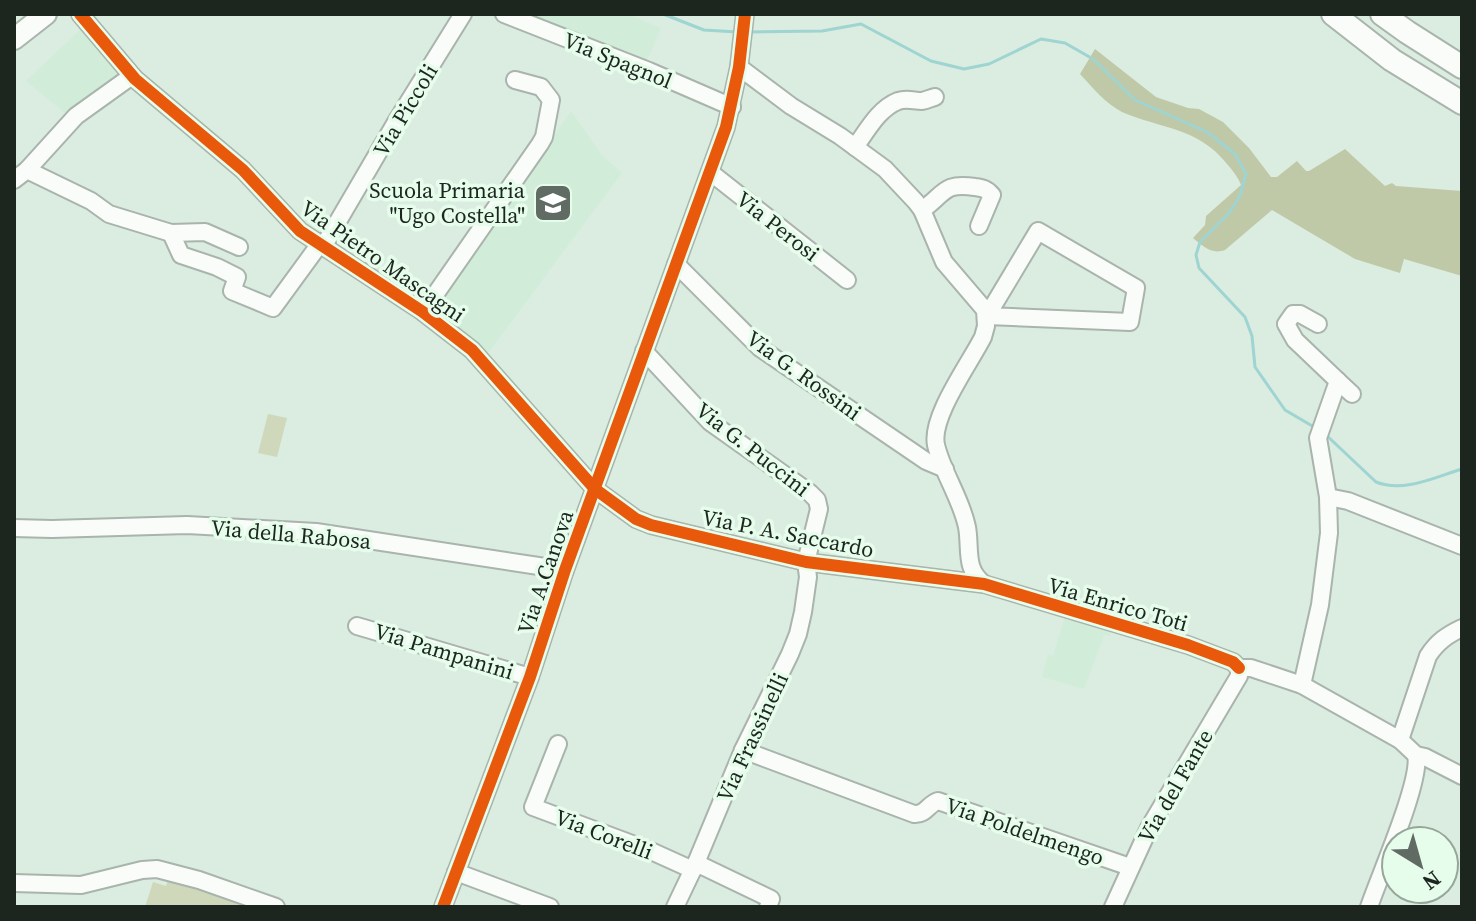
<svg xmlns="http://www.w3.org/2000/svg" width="1476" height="921" font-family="'Source Serif 4',serif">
<rect width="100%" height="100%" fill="#dbece0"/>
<g fill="#d1edd9">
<polygon points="529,14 628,14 661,28 645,65 527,18"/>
<polygon points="83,27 124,72 70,117 26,81"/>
<polygon points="571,111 602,155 622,173 488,353 448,321 446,315 435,307"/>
<polygon points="1065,617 1094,625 1111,632 1110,636 1104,635 1084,689 1042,677 1048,655 1053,656"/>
</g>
<g fill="#cfd8ba">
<polygon points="268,414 287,418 277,457 258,453"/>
<polygon points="170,875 263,907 145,907 153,882 166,886"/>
</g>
<path fill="#c0c9a7" d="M1095 49 1156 97 1188 108 1199 109 1223 122 1249 148 1271 177H1277L1297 161 1306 171H1309L1345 149 1385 186 1392 183 1396 186 1462 191V276L1404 259 1400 273 1355 259 1272 210 1225 250C1211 255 1203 246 1193 238L1205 225 1206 216 1241 185C1238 177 1233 171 1227 164 1198 127 1161 129 1122 112 1106 104 1092 87 1080 74Z"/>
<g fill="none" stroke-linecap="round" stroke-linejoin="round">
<g stroke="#9ed4d1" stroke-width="3">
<polyline points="663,14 704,30 737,32"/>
<polyline points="749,32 822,31 861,24 931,61 964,69 989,64 1041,39 1065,43 1093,59 1135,100 1207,132 1235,154 1246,174 1239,198 1228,214 1200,242 1196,255 1199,268 1245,317 1252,336 1255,367 1285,410 1314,427"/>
<path d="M1324 433 1376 482C1404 493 1435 477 1462 469"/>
</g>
<g stroke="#a8b4ac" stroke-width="20">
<g id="minor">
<polyline points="80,14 135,79 243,170 300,231 423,312 472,350 595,489 636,519 651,525 806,562 984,584 1188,645 1233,662 1239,668"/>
<polyline points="504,14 649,71 732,107"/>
<path d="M739 67 791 106 840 136 885 169 916 202 922 210 944 262 985 310 986 326 983 337C970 363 930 417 936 445 943 474 961 498 967 527 971 549 964 569 984 584"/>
<path d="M855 147C867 131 878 109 898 101 907 98 914 101 922 101 927 100 931 98 935 97"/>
<polyline points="27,170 91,201 109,214 171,233 205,232 239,247"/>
<polyline points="710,172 847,280"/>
<polyline points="14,180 27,170 76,116 129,78 135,79"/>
<path d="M922 210C945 194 943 182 975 187 983 188 987 189 992 195L979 226"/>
<polygon points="1038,231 1136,288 1130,322 987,316"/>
<polyline points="171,233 181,255 217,267 237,277 232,291 273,308 319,245"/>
<polyline points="323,247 396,122 463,14"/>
<polyline points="676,264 760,348 926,461 945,469"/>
<polyline points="423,312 540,144 544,137 551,100 541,87 515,80"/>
<polyline points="1318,324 1300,314 1293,314 1286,324 1295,340 1338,381"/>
<polyline points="644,351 710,422 810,493 817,500 819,509 806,562 808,577 803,612 798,634 790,654 743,750 696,863 675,907"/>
<polyline points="1328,497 1348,501 1462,546"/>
<polyline points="14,528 52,529 187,525 316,532 565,570"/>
<polyline points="357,626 530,677"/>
<polyline points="1239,668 1251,668 1302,685 1400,740 1416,755 1425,757 1462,776"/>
<polyline points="1302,685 1320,605 1329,533 1328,497 1318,438 1338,381 1352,394"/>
<path d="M1400 740 1428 656C1437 642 1447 635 1462 628"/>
<polyline points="558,744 533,807 651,851 693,870"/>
<path d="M743 750 914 814C926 815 928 804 938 801L1130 867"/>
<polyline points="696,863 771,899 768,907"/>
<polyline points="456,872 550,907"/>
<polyline points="14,883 81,885 142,870 157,869 199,880 276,907"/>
<polyline points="443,907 530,677 565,570 726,127 739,67 745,14"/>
<polyline points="1113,907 1150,826 1239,676 1239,668"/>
<path d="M1369 907C1379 877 1422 780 1416 755"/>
</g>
</g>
<g stroke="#a8b4ac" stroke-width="24">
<polyline id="major" points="14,39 46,14"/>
</g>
<g stroke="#a8b4ac" stroke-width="26">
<g id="highway">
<polyline points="1333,14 1392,60 1462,103"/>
<polyline points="1382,14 1407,32 1462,67"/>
</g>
</g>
<use href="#minor" stroke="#fafcfa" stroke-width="16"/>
<use href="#major" stroke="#fafcfa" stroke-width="20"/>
<use href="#highway" stroke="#fafcfa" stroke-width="22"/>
<g stroke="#e7fdec" stroke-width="17">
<g id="cycleway">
<polyline points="80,14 135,79 243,170 300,231 423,312 472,350 595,489 636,519 651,525 806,562 984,584 1188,645 1233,662 1239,668"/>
<polyline points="443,907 530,677 565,570 726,127 739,67 745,14"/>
</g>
</g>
<use href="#cycleway" stroke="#e8590c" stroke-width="12"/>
</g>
<defs>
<g id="school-square" transform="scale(2)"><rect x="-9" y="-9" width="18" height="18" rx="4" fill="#5f6b63" stroke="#e7fdec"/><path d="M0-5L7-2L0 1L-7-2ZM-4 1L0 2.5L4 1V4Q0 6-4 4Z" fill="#fff"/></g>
</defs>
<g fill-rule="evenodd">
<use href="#school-square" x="553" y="203"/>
</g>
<g text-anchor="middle" stroke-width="7" stroke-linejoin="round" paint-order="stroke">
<g font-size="22" fill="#1c261f" stroke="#e7fdec">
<text transform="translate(618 60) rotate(22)" y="8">Via Spagnol</text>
<text transform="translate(405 110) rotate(-59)" y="8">Via Piccoli</text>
<text transform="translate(778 226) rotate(38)" y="8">Via Perosi</text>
<text transform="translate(383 261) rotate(35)" y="8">Via Pietro Mascagni</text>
<text transform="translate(804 375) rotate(36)" y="8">Via G. Rossini</text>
<text transform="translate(753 449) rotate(38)" y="8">Via G. Puccini</text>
<text transform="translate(788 533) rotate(11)" y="8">Via P. A. Saccardo</text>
<text transform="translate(291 534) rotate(5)" y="8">Via della Rabosa</text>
<text transform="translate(545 572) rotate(-71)" y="8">Via A.Canova</text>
<text transform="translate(1118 604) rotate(16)" y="8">Via Enrico Toti</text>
<text transform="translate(444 651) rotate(17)" y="8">Via Pampanini</text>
<text transform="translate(752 737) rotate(-65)" y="8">Via Frassinelli</text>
<text transform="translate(1175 786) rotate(-60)" y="8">Via del Fante</text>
<text transform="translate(1025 831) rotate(19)" y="8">Via Poldelmengo</text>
<text transform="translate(604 834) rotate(21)" y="8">Via Corelli</text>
</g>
<g font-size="22" fill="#1c261f" stroke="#e7fdec" text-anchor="end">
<text x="525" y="198">Scuola Primaria<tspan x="525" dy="25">"Ugo Costella"</tspan></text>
</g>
</g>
<rect width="1476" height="921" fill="none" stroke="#1c261f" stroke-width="32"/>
<g transform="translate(1420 865) rotate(143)"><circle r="38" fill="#e7fdec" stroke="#96a79a" stroke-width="2"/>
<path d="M0-6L14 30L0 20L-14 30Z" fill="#5f6b63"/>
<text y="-12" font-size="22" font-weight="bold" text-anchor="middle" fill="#1c261f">N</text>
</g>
</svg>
